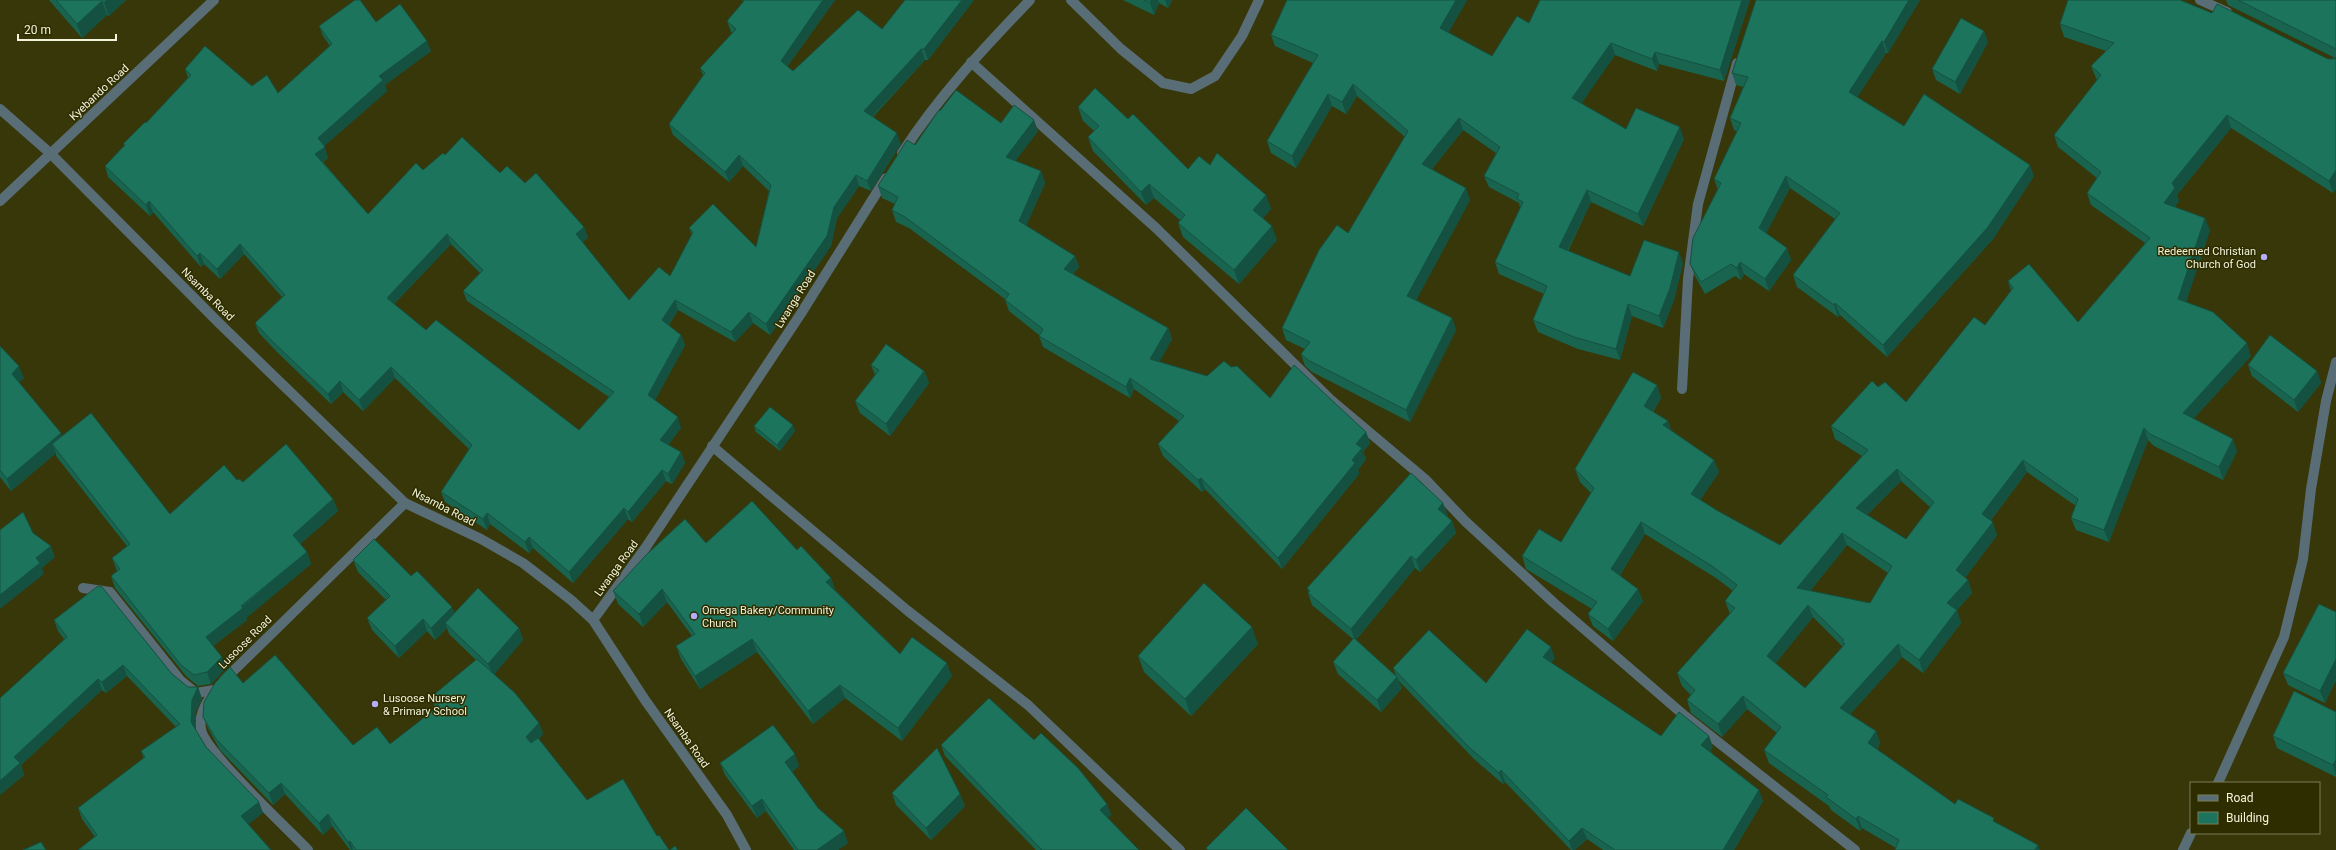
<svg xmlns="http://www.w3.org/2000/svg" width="2336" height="850" font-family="Roboto,sans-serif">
<rect width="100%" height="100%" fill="#373709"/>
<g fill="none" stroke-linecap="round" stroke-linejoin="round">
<g stroke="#596d77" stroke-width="10">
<polyline points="1071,0 1121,49 1163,83 1191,89 1215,76 1242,36 1259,0"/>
<polyline points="2200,0 2227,12"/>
<polyline points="971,62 1156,228 1331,400 1425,479 1466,522 1554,603 1685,716 1855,850"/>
<polyline points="0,109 51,154 221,325 405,503 481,539 523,563 571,600 593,620 645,700 727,815 746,850"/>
<path d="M902 153C938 97 983 49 1030 0"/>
<polyline points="0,201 214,0"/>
<polyline points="1682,389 1688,279 1698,204 1737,63"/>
<polyline points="712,446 908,611 1028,705 1180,850"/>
<polyline points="83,588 110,592 181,681 196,693 214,690"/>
<polyline points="593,620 646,547 800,315 886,178"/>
<polyline points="224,680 405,503"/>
<path d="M210 697C204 707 199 716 201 729 204 751 288 829 308 850"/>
<polyline points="2218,783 2284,637 2303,559 2311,489 2326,401 2336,362"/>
<polyline points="2183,850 2191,833"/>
</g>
</g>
<g fill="#19644f" fill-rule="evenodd">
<polygon points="49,0 126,0 109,16 107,15 82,38"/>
<path d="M742 0H835L787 67 793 71 882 29 974 0 928 60H925L873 117 901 144 871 191 859 186 837 218 831 246 770 335 753 323 735 342 678 310 669 325 681 335 685 345 655 400 681 428 668 445 681 452 685 463 672 484 666 481 632 522 628 519 573 583 533 548 529 553 490 524 487 530 445 502 441 492 469 449 395 378 363 411 343 392 331 404 277 352 259 333 255 323 282 297 244 254 220 279 204 264 201 267 153 212 150 216 108 177 105 166 124 146 123 144 146 123 188 78 185 69 278 93 330 46 323 36 319 26 376 22 431 51 385 85 387 91 324 146 328 158 323 162 368 214 423 170 445 155 500 173 525 183 584 227 588 238 582 242 629 300 670 276 692 235 689 228 756 247 769 191 743 166 729 182 673 135 669 124 703 75 700 68 733 33 731 32 727 21 743 2ZM451 244 480 273 463 291 467 301 609 397 579 430 426 330 394 304Z"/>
<polygon points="1123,0 1172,0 1168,8 1159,3 1154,15"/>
<polygon points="1287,0 1467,0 1448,33 1492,56 1529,23 1540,0 1750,0 1724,81 1659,64 1657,71 1615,55 1581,103 1626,129 1684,139 1643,226 1591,202 1568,251 1630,276 1683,263 1674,300 1663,328 1632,316 1620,360 1578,349 1538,332 1533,320 1544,294 1499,274 1495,262 1520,208 1519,203 1489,187 1484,176 1496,153 1463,130 1432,169 1470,200 1416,300 1452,318 1456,330 1410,422 1312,372 1305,366 1301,354 1305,349 1286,340 1282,328 1348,233 1405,137 1357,96 1346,114 1332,106 1296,168 1271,153 1267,141 1313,63 1275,46 1271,35"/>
<polygon points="1756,0 1920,0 1888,53 1886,53 1857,97 1904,126 2034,176 1993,239 1887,357 1840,315 1838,317 1797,287 1793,275 1835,219 1790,188 1766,233 1787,248 1791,260 1769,291 1744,274 1741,280 1735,276 1705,294 1695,276 1690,264 1718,190 1714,179 1737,131 1734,130 1730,118 1743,87 1736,85 1732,73"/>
<path d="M2226 0H2336V189L2333 193 2231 128 2177 195 2179 201 2175 207 2210 230 2186 302 2251 356 2193 419 2237 451 2223 480 2154 446 2148 440 2109 542 2076 530 2071 518 2076 506 2027 472 1991 520 1997 535 1965 578 1968 580 1972 593 1957 610 1961 623 1923 673 1902 657 1850 714 1876 731 1880 743 1877 749 1955 804 1994 818 1896 848 1862 828 1860 831 1831 810 1829 806 1769 763 1764 750 1777 733 1747 709 1722 737 1691 713 1687 700 1691 695 1682 686 1677 673 1730 614 1725 601 1733 591 1716 578 1645 534 1620 575 1643 601 1613 641 1593 626 1588 614 1592 609 1526 569 1522 556 1561 542 1591 493 1580 482 1575 469 1657 385 1661 398 1653 412 1668 421 1671 430 1714 460 1719 472 1700 500 1718 511 1780 545 1862 456 1835 439 1831 426 1878 387 1906 402 1985 325 2011 291 2008 281 2078 322 2145 243 2091 205 2087 193 2097 178 2058 147 2054 135 2097 80 2096 78 2091 66 2106 51 2064 37 2060 24 2328 59 2335 58 2228 5ZM1901 481 1930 507 1906 539 1867 515ZM1847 545 1888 573 1870 603 1810 591ZM1813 617 1843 647 1805 688 1775 664Z"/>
<polygon points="1988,42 1960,94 1936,80 1932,69"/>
<polygon points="1078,107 1128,119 1188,169 1210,165 1266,195 1271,209 1263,218 1277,240 1239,284 1183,237 1178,223 1180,220 1154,198 1146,205 1093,151 1088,137 1094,131 1083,121"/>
<polygon points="940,111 1001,123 1038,131 1015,161 1041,171 1045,183 1026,226 1075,256 1079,267 1073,274 1168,328 1172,339 1159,362 1207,376 1231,367 1270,398 1366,432 1370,443 1363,452 1366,459 1358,470 1359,474 1282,569 1205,489 1202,492 1163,456 1158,444 1179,421 1134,389 1130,398 1043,347 1039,336 1039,335 1009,311 1005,300 1005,299 909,228 896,222 892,210 895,204 882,198 878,186 915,145"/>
<polygon points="0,346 24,378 19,382 62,436 170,514 237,480 243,482 333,499 338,511 300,544 307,552 311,564 246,618 247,620 213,646 222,657 226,668 211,684 198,686 186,676 115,588 111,576 117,571 112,558 127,546 56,456 56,453 11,491 0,477"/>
<polygon points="871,365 924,371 929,383 890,436 860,413 855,401 875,375"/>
<polygon points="2248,365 2317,371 2321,383 2298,412 2252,376"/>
<polygon points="754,426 795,431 780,451 756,432"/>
<polygon points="1448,515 1447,516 1452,521 1456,533 1420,572 1415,568 1356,640 1396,676 1393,668 1486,683 1555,658 1551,663 1661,736 1713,747 1710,751 1763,801 1734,850 1603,850 1587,839 1575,850 1571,850 1505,782 1503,784 1474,759 1398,680 1402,688 1381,712 1338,674 1333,662 1353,639 1312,605 1308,593 1309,593 1307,588"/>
<polygon points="706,543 797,550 831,578 835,590 900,654 952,676 902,741 845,698 813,724 757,652 700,689 681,659 676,646 692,636 667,602 643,627 618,604 613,591"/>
<polygon points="353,560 411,576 454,613 519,628 523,640 494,674 539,723 543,734 539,739 587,800 657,836 669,850 350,850 332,826 323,835 285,794 273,805 220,750 208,728 203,717 243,683 353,745 390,744 436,709 431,697 476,660 449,634 447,628 435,640 427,631 399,658 372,630 367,618 386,600 358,572"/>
<polygon points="2336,612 2336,680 2325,703 2288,685 2283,673"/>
<polygon points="54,620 172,674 188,687 198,687 202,699 196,711 195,729 206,747 263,813 95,837 82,819 78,808 144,759 141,751 176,727 127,676 106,693 102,690 21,765 24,775 0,795 64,639 58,631"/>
<polygon points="1258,644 1191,716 1144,672 1138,656"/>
<polygon points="2336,712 2336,777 2277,748 2273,736"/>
<polygon points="1034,740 1107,804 1111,815 1107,818 1139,850 1036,850 945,756 941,745"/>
<polygon points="720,763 799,766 792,772 818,808 848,843 838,850 794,850 766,811 757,818 725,775"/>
<polygon points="892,793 965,806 931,840 896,805"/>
</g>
<g fill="#145140">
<polygon points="107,0 126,0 109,16 104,3"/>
<polygon points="823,0 835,0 784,71 781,61"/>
<polygon points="962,0 974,0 928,60 924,49"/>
<polygon points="1151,0 1158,0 1159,3 1154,15 1150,3"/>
<polygon points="1165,0 1172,0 1168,8"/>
<polygon points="1456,0 1467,0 1444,40 1440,28"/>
<polygon points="1742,0 1750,0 1724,81 1720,70"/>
<polygon points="1909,0 1920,0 1888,53 1884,42"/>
<polygon points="102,1 107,15 82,38 77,24"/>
<polygon points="1984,31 1988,42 1960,94 1955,82"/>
<polygon points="427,41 431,51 385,85 387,91 322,148 318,138 379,76"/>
<polygon points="1882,41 1886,53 1853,104 1849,92"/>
<polygon points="1611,43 1615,55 1577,110 1572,98"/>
<polygon points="921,49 925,60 868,121 864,111"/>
<polygon points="1655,52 1659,64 1657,71 1652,59"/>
<polygon points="1353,84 1357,96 1346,114 1342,102"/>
<polygon points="1328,94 1332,106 1296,168 1292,156"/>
<polygon points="2227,115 2231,128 2177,195 2179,201 2168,216 2164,203 2172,183"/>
<polygon points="1459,118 1463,130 1426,176 1422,164"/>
<polygon points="1034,120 1038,131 1010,168 1006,157"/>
<polygon points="1680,127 1684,139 1643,226 1638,214"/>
<polygon points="897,133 901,144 871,191 867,181"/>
<polygon points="325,147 328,158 319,164 315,154"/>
<polygon points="739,155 743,166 729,182 725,172"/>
<polygon points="2030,165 2034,176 1993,239 1887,357 1883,345"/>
<polygon points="2336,170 2336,189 2333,193 2329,181"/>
<polygon points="1041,171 1045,183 1023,233 1019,221"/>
<polygon points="856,175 859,186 837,218 831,246 770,335 766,324 834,207"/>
<polygon points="1786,176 1790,188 1763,239 1759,228"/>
<polygon points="1149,184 1154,198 1146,205 1141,192"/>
<polygon points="1466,188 1470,200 1412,308 1407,296"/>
<polygon points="1587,190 1591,202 1563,259 1559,247"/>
<polygon points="1266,195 1271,209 1258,224 1253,210"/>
<polygon points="149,201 153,212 150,216 146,205"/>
<polygon points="2205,218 2210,230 2183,311 2178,299"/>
<polygon points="1272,226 1277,240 1239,284 1234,270"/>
<polygon points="584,227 588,238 579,245 576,234"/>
<polygon points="447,234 451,244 390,308 387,298"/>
<polygon points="240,244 244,254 220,279 217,269"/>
<polygon points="1787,248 1791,260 1769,291 1765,279"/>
<polygon points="1679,252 1683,263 1674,300 1663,328 1659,316"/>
<polygon points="200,253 204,264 201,267 197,256"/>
<polygon points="1075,256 1079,267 1068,280 1064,269"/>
<polygon points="1740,262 1744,274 1741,280 1737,268"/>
<polygon points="675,300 678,310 665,330 662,320"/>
<polygon points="1835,303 1840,315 1838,317 1834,305"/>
<polygon points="1628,304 1632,316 1620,360 1616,349"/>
<polygon points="749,312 753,323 735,342 731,332"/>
<polygon points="1452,318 1456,330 1410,422 1406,410"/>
<polygon points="1168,328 1172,339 1155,370 1150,359"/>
<polygon points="681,335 685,345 652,406 648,395"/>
<polygon points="2247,343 2251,356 2187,426 2183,413"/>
<polygon points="19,366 24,378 16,385 12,374"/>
<polygon points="391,367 395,378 363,411 359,400"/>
<polygon points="924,371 929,383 890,436 886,424"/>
<polygon points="2317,371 2321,383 2298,412 2294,400"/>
<polygon points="1130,378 1134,389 1130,398 1126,387"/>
<polygon points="340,381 343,392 331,404 328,394"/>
<polygon points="1657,385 1661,398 1648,418 1644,406"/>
<polygon points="678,417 681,428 664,450 660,440"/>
<polygon points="1668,421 1672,433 1663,425"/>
<polygon points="793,425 795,431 780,451 777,445"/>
<polygon points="2144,428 2148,440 2109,542 2104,530"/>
<polygon points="1366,432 1370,443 1363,452 1366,459 1358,470 1359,474 1282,569 1278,558 1352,460 1356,444"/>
<polygon points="61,433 65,445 52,444 56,453 11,491 7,479"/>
<polygon points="2233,439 2237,451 2223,480 2219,467"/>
<polygon points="681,452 685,463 672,484 668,474"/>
<polygon points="1714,460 1719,472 1696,506 1691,494"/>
<polygon points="2023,460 2027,472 1986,526 1982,514"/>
<polygon points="1897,469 1901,481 1861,521 1856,508"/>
<polygon points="662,470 666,481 632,522 628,512"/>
<polygon points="1201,478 1205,489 1202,492 1198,480"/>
<polygon points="333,499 338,511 297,547 293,535"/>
<polygon points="1443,503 1448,515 1443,521 1438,509"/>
<polygon points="624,508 628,519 573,583 569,572"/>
<polygon points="487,513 490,524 487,530 483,519"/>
<polygon points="1452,521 1456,533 1420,572 1416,560"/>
<polygon points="1641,522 1645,534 1616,581 1611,569"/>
<polygon points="1993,522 1997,535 1961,583 1956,570"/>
<polygon points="1842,533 1847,545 1802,601 1797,588"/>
<polygon points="529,537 533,548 529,553 525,542"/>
<polygon points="51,546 55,557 42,568 44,574 0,609 0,595 36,558"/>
<polygon points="307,552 311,564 246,618 247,620 210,648 206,637"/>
<polygon points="1411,556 1415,568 1355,641 1351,629"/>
<polygon points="831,578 835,591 826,582"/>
<polygon points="1968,580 1972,593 1952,615 1947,603"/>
<polygon points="662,589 667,602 643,627 639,614"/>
<polygon points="1638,589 1643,601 1613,641 1608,629"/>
<polygon points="1808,605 1813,617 1771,669 1767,656"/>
<polygon points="452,607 456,619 445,623 447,628 435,640 431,628"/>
<polygon points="1957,610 1961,623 1923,673 1919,660"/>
<polygon points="423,619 427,631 399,658 395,646"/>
<polygon points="1252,627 1258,644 1191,716 1185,699"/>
<polygon points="519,628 523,640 493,676 488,664"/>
<polygon points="752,639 757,652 700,689 695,676"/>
<polygon points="1898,644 1902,657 1845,720 1840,708"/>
<polygon points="1551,647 1555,658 1547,668 1543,657"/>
<polygon points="222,657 226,668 211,684 207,672"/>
<polygon points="2336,659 2336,680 2325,703 2320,691"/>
<polygon points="947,663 952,676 902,741 898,728"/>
<polygon points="123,665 127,676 106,693 102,682"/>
<polygon points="1397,677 1402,688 1381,712 1377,700"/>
<polygon points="98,679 102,690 21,765 24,775 0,795 0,781 14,757"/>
<polygon points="840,685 845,698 813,724 808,711"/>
<polygon points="198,687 202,699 196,711 195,733 191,722 192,700"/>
<polygon points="1743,696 1747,709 1722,737 1718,724"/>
<polygon points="539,723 543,734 530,749 526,737"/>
<polygon points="1876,731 1880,743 1872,755 1868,743"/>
<polygon points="1709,736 1713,747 1705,756 1701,745"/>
<polygon points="795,754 799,766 789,774 785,762"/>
<polygon points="2336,759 2336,775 2333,765"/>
<polygon points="1501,770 1505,782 1503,784 1499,773"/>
<polygon points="281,783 285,794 273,805 269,793"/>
<polygon points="1759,790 1763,801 1734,850 1723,850"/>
<polygon points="960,794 965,806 931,840 926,828"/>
<polygon points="762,799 766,811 757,818 752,806"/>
<polygon points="259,802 263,813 245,827 241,816"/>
<polygon points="1107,804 1111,815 1104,821 1100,810"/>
<polygon points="328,814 332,826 323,835 319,823"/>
<polygon points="1858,816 1862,828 1860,831 1856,819"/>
<polygon points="1582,828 1587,839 1575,850 1572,850 1569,841"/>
<polygon points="844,831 848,843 838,850 817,850"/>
<polygon points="350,841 353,850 351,850 348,842"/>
<polygon points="2038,845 2040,850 2035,850"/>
</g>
<g fill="#1d745c" stroke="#145140" fill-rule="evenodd">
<polygon points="56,0 107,0 104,3 102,1 77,24"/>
<path d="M355 0H360L376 22 400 4 427 41 379 76 383 80 318 138 325 147 315 154 368 214 416 163 423 170 443 153 445 155 462 137 500 173 507 166 525 183 536 173 584 227 576 234 629 300 659 267 670 276 693 232 689 228 713 204 756 247 771 185 739 155 725 172 669 124 705 73 700 68 736 29 727 21 744 1 743 0H823L781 61 793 71 858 10 882 29 905 0H962L924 49H921L864 111 897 133 867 181 856 175 834 207 827 236 766 324 749 312 731 332 675 300 662 320 681 335 648 395 678 417 660 440 681 452 668 474 662 470 628 512 624 508 569 572 529 537 525 542 487 513 483 519 441 492 472 445 391 367 359 400 340 381 328 394 273 342 255 323 285 295 240 244 217 269 200 253 197 256 149 201 146 205 105 166 125 145 123 144 145 122 146 123 191 75 185 69 205 46 252 86 267 75 278 93 332 44 319 26ZM447 234 483 270 463 291 614 392 579 430 436 320 426 330 387 298Z"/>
<polygon points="1144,0 1151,0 1150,3"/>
<polygon points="1287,0 1456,0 1440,28 1492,56 1517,16 1529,23 1540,0 1742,0 1720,70 1655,52 1652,59 1611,43 1572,98 1626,129 1636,108 1680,127 1638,214 1587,190 1559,247 1630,276 1644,240 1679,252 1670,288 1659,316 1628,304 1616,349 1574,337 1533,320 1547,286 1495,262 1523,202 1517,199 1519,194 1484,176 1500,147 1459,118 1422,164 1466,188 1407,296 1452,318 1406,410 1308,360 1301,354 1310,342 1282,328 1319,250 1337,225 1348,233 1408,131 1353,84 1342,102 1328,94 1292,156 1267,141 1318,55 1271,35"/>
<polygon points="1756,0 1909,0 1884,42 1882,41 1849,92 1904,126 1924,94 2030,165 1988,227 1883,345 1835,303 1834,305 1793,275 1840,213 1786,176 1759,228 1787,248 1765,279 1740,262 1737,268 1731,264 1701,282 1690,264 1693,238 1721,183 1714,179 1741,123 1730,118 1748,77 1732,73"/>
<path d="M2068 0H2180L2212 13 2217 4 2328 59H2335L2336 57V170L2329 181 2227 115 2172 183 2175 188 2164 203 2205 218 2178 299 2213 312 2247 343 2183 413 2233 439 2219 467 2150 434 2144 428 2104 530 2071 518 2078 499 2023 460 1982 514 1993 522 1956 570 1968 580 1947 603 1957 610 1919 660 1898 644 1840 708 1876 731 1868 743 1955 804 1958 799 1994 818 1993 821 2038 845 2035 850H1895L1899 840 1858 816 1856 819 1826 797 1828 795 1764 750 1781 727 1743 696 1718 724 1687 700 1695 690 1677 673 1735 608 1725 601 1737 585 1712 566 1641 522 1611 569 1638 589 1608 629 1588 614 1597 602 1522 556 1539 529 1561 542 1594 488 1575 469 1633 372 1657 385 1644 406 1668 421 1663 425 1714 460 1691 494 1718 511 1780 545 1868 450 1831 426 1872 381 1878 387 1885 382 1906 402 1974 317 1985 325 2013 288 2008 281 2029 264 2078 322 2150 238 2087 193 2101 172 2054 135 2101 75 2091 66 2114 43 2060 24ZM1897 469 1934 502 1906 539 1856 508ZM1842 533 1892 566 1870 603 1797 588ZM1808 605 1844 640 1842 642 1845 644 1805 688 1767 656Z"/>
<polygon points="2238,0 2336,0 2336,50 2334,48"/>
<polygon points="1961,18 1984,31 1955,82 1932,69"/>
<polygon points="1095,88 1128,119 1133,114 1188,169 1199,156 1210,165 1217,153 1266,195 1253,210 1272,226 1234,270 1178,223 1185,215 1149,184 1141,192 1088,137 1099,126 1078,107"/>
<polygon points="956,90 1001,123 1014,105 1034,120 1006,157 1041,171 1019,221 1075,256 1064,269 1168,328 1150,359 1207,376 1224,361 1231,367 1237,366 1270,398 1294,365 1366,432 1356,444 1362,448 1352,460 1355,463 1278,558 1201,478 1198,480 1158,444 1184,416 1130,378 1126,387 1039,336 1043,329 1005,300 1009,294 905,217 892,210 898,197 878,186 907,140 915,145 939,110 940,111"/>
<polygon points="2270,335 2317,371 2294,400 2248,365"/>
<polygon points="886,344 924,371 886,424 855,401 879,370 871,365"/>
<polygon points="0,346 19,366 12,374 61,433 7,479 0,470"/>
<polygon points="770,407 793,425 777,445 754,426"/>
<polygon points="91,413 170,514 224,465 237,480 239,479 243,482 286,444 333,499 293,535 307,552 241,606 243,608 206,637 222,657 207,672 194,675 181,665 111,576 120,569 112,558 130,544 52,444"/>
<polygon points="1411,473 1443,503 1438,509 1452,521 1416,560 1411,556 1351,629 1308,593 1310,591 1307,588"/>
<polygon points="752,501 797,550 801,546 831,578 826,582 900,654 912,637 947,663 898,728 840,685 808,711 752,639 695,676 676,646 695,634 662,589 639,614 613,591 646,555 685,519 706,543"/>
<polygon points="23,512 33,533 51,546 36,558 40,563 0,595 0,530"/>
<polygon points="374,539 411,576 417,571 452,607 431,628 423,619 395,646 367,618 390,596 353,560"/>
<polygon points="1204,583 1252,627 1185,699 1138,656"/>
<polygon points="98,586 102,587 172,674 188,687 198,687 192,700 191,722 206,747 259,802 241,816 271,850 78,850 97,835 78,808 145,757 141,751 180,724 123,665 102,682 98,679 14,757 20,763 0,781 0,698 67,637 54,620"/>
<polygon points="478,588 519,628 488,664 445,623"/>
<polygon points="2319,604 2336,612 2336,659 2320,691 2283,673"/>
<polygon points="1527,629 1551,647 1543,657 1661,736 1679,712 1709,736 1701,745 1759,790 1723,850 1615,850 1582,828 1569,841 1501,770 1499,773 1470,748 1393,668 1429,630 1486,683"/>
<polygon points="1354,638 1397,677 1377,700 1333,662"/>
<polygon points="275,655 353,745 377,727 390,744 439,706 431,697 477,659 515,693 539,723 526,737 531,743 538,738 587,800 623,779 657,836 659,835 669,850 356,850 350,841 348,842 328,814 319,823 281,783 269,793 216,739 203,717 204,702 215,683 230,667 243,683"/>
<polygon points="2294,691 2336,712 2336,759 2333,765 2273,736"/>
<polygon points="989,698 1034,740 1041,733 1078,768 1107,804 1100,810 1139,850 1042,850 941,745"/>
<polygon points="773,725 795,754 785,762 818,808 844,831 817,850 798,850 762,799 752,806 720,763"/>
<polygon points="937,748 960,794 926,828 892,793"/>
<polygon points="1246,808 1288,850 1208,850 1206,848"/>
<polygon points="41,842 46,850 23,850"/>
<polygon points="675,846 678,850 670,850"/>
</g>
<g fill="#b6acf8" stroke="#2d2d00" stroke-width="1.5">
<circle cx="2264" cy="257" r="4"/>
<circle cx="694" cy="616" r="4"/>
<circle cx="375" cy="704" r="4"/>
</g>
<g text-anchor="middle" stroke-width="3" stroke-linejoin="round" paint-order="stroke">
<g font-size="11" fill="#f2f3db" stroke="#2d2d00">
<text transform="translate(99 92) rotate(-43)" y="4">Kyebando Road</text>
<text transform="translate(208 294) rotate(45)" y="4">Nsamba Road</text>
<text transform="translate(795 299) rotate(-58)" y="4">Lwanga Road</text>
<text transform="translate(444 507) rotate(27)" y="4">Nsamba Road</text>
<text transform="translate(616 568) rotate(-54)" y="4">Lwanga Road</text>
<text transform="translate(245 642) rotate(-45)" y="4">Lusoose Road</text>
<text transform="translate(687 738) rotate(55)" y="4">Nsamba Road</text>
</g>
<g font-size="11" fill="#f2f3db" stroke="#2d2d00" text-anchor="start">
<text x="2256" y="255" text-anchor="end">Redeemed Christian<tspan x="2256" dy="13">Church of God</tspan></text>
<text x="702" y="614">Omega Bakery/Community<tspan x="702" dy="13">Church</tspan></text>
<text x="383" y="702">Lusoose Nursery<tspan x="383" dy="13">&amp; Primary School</tspan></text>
</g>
</g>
<rect x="2190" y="782" width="130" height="52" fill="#2d2d00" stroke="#7c7c58"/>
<rect x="2198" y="795" width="20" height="6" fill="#596d77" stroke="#7c7c58"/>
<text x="2226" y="802" font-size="12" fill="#f2f3db">Road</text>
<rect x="2198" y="812" width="20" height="12" fill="#1d745c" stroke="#7c7c58"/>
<text x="2226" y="822" font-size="12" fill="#f2f3db">Building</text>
<path d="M18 34v6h98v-6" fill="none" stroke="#f2f3db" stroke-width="2"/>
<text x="24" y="34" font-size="12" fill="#f2f3db" stroke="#2d2d00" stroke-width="3" paint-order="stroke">20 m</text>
</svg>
